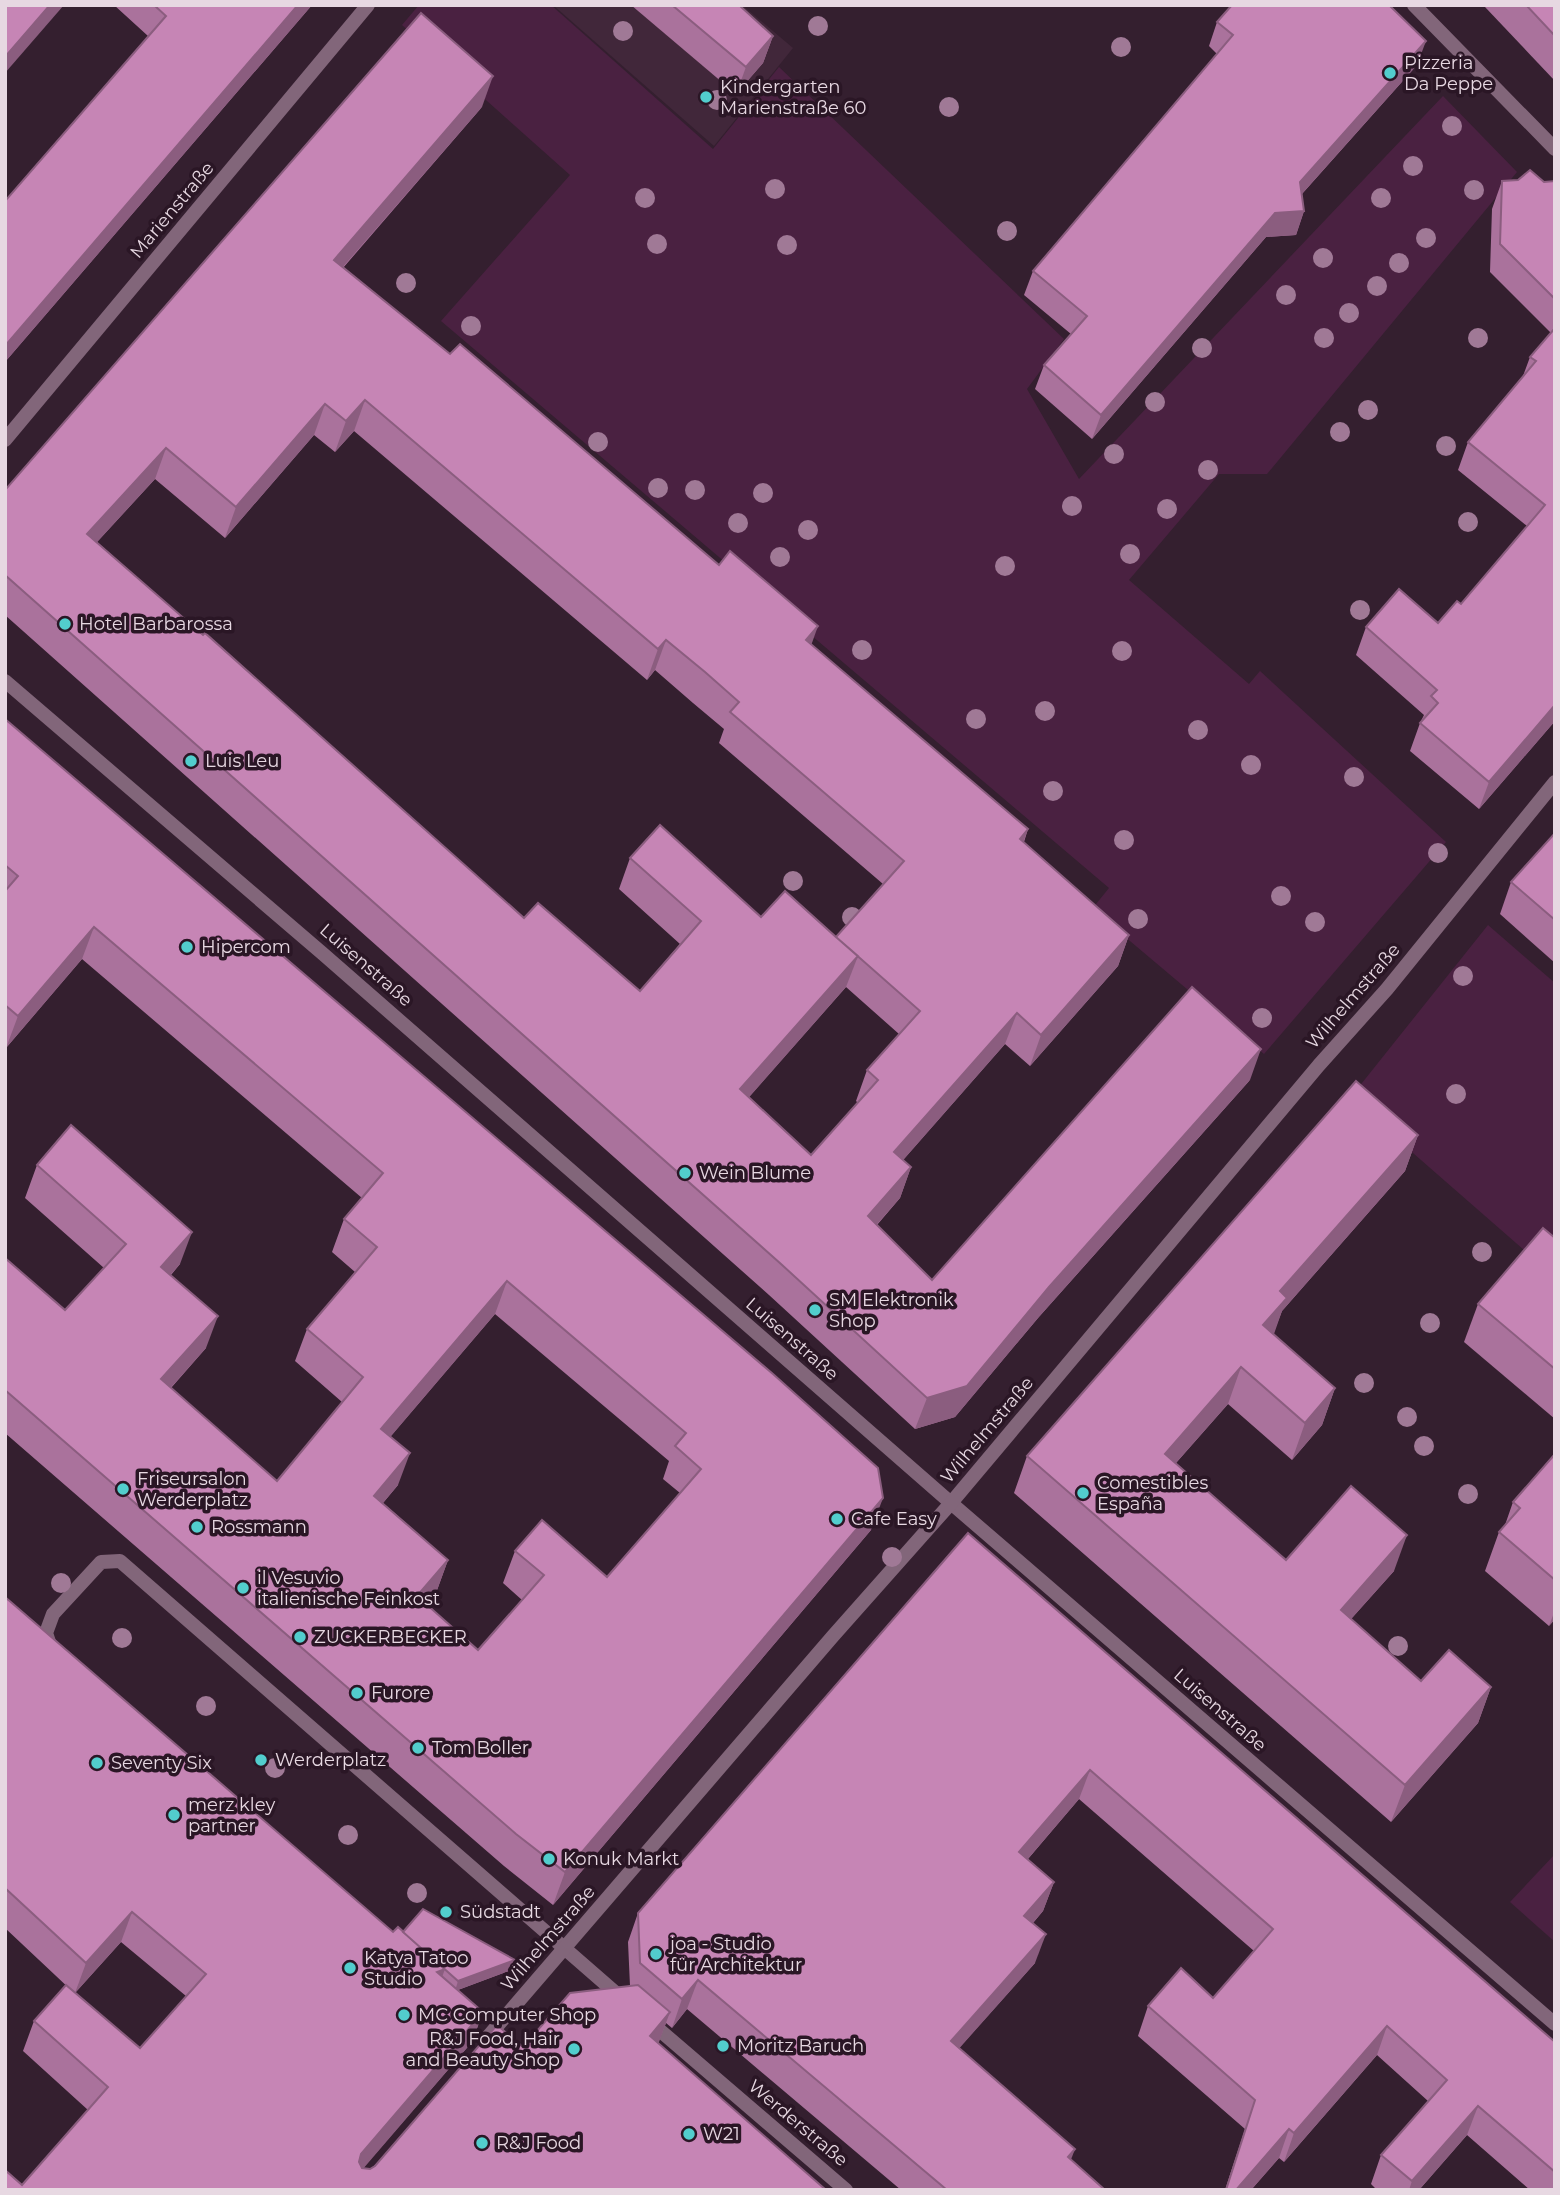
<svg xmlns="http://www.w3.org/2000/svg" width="1560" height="2195" font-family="Montserrat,sans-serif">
<rect width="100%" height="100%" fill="#341f2f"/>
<polygon fill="#41273a" points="553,5 742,5 793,48 714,146"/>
<g fill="#4a2141">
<polygon points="419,5 551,5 713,149 779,67 1064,339 1027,389 1079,479 1443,96 1517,172 1267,474 1219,474 1129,580 1249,684 1260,671 1446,842 1264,1054 1092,909 1109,888 441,321 570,175 402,25"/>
<polygon points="1488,925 1555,983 1555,1277 1350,1098"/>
<polygon points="1555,1854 1555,1942 1510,1902"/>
</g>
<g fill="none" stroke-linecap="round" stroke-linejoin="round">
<g stroke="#82667a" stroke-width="14">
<polyline points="1414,5 1555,149"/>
<polyline points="5,440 368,5"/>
<polyline points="5,681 322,953 951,1503 1555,2024"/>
<polyline points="52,1651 46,1633 53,1614 101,1562 120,1561 625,2001"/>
<polyline points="649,2021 846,2190"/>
<polyline points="486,2039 833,1636 951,1503 1319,1065 1387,989 1555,782"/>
</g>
</g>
<g fill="#a07996">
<circle cx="818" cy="26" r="10"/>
<circle cx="623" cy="31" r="10"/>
<circle cx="1121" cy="47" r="10"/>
<circle cx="717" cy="100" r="10"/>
<circle cx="949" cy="107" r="10"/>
<circle cx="1452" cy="126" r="10"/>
<circle cx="1413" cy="166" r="10"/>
<circle cx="775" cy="189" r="10"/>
<circle cx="1474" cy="190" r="10"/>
<circle cx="645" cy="198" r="10"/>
<circle cx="1381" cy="198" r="10"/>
<circle cx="1007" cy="231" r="10"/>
<circle cx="1426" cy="238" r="10"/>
<circle cx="657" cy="244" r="10"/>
<circle cx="787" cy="245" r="10"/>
<circle cx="1323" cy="258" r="10"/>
<circle cx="1399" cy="263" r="10"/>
<circle cx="406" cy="283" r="10"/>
<circle cx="1377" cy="286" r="10"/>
<circle cx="1286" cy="295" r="10"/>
<circle cx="1349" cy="313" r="10"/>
<circle cx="471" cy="326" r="10"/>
<circle cx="1324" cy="338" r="10"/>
<circle cx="1478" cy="338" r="10"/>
<circle cx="1202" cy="348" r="10"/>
<circle cx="1155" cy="402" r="10"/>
<circle cx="1368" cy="410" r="10"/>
<circle cx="1340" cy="432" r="10"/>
<circle cx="598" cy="442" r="10"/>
<circle cx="1446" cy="446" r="10"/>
<circle cx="1114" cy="454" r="10"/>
<circle cx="1208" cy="470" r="10"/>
<circle cx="658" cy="488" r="10"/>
<circle cx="695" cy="490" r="10"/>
<circle cx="763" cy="493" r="10"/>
<circle cx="1072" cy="506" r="10"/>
<circle cx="1167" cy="509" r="10"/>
<circle cx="1468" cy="522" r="10"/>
<circle cx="738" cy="523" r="10"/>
<circle cx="808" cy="530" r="10"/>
<circle cx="1130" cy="554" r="10"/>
<circle cx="780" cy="557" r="10"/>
<circle cx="1005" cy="566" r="10"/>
<circle cx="1360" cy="610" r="10"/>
<circle cx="862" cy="650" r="10"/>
<circle cx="1122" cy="651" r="10"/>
<circle cx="1045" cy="711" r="10"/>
<circle cx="976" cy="719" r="10"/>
<circle cx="1198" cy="730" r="10"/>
<circle cx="1251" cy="765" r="10"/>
<circle cx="1354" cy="777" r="10"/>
<circle cx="1053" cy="791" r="10"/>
<circle cx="1124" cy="840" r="10"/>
<circle cx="1438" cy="853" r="10"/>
<circle cx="793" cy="881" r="10"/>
<circle cx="1281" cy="896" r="10"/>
<circle cx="852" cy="917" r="10"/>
<circle cx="1138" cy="919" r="10"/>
<circle cx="1315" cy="922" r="10"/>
<circle cx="1463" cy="976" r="10"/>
<circle cx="1262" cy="1018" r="10"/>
<circle cx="1456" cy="1094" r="10"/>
<circle cx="1482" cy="1252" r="10"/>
<circle cx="1430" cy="1323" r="10"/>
<circle cx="1364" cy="1383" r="10"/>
<circle cx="1407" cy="1417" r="10"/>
<circle cx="1424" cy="1446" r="10"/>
<circle cx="1468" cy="1494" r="10"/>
<circle cx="892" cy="1557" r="10"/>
<circle cx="61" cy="1583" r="10"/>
<circle cx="122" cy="1638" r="10"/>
<circle cx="1398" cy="1646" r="10"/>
<circle cx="206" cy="1706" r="10"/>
<circle cx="275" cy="1768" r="10"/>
<circle cx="348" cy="1835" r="10"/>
<circle cx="417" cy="1893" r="10"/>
</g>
<g fill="#aa729c" fill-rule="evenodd">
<polygon points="114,5 312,5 5,362 148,36"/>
<polygon points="631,5 739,5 773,36 763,63 736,94"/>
<polygon points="1229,5 1389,5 1417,65 1302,194 1304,211 1296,235 1266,237 1092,439 1035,389 1044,365 1071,334 1024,295 1033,271 1217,54 1209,46 1217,22 1231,7"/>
<polygon points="1484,5 1555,5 1555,81 1485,7"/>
<path d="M482 107 343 268 811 644 1028 829 1024 842 1129 935 1118 966 1030 1066 1005 1044 903 1160 911 1167 900 1198 877 1225 932 1280 1250 1080 1038 1318 955 1417 915 1429 769 1295 5 615V490ZM354 431 647 680 655 670 693 703 724 729 719 743 883 884 836 937 761 917 630 858 619 889 680 944 640 991 524 918 97 542 155 479 225 538 314 435 335 452ZM846 987 899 1034 867 1070 856 1101 858 1103 811 1155 749 1097Z"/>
<polygon points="1502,181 1555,181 1555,721 1479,809 1410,751 1420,723 1424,715 1356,655 1366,627 1438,623 1461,604 1527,526 1458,470 1468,442 1523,376 1530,357 1551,333 1490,272 1492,209"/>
<path d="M5 719 871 1530 553 1905 504 1866 5 1433V1258L65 1310 104 1268 25 1198 37 1165 180 1264 171 1275 206 1348 171 1388 277 1481 342 1402 295 1361 307 1329 355 1272 332 1252 344 1219 362 1198 82 959 6 1048 5 1047ZM495 1314 669 1461 663 1479 680 1493 607 1577 515 1551 503 1583 522 1600 478 1650 426 1604 436 1593 448 1560 383 1503 398 1485 390 1437Z"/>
<polygon points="1555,833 1555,963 1500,914 1511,882"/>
<polygon points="1418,1135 1405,1171 1282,1311 1273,1334 1335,1388 1322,1425 1292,1460 1228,1404 1176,1463 1286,1560 1394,1571 1351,1619 1421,1681 1491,1687 1478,1723 1391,1822 1014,1493 1027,1456"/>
<polygon points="1555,1238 1555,1419 1464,1342 1478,1304"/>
<polygon points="1555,1454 1555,1619 1549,1626 1485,1571 1499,1532 1505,1525 1513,1502"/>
<path d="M968 1533 1555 2042V2190H1530L1467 2135 1419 2190H1377L1371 2184 1381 2155 1428 2101 1377 2055 1284 2162 1279 2158 1251 2190H1225L1245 2129 1138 2036 1148 2006 1213 1998 1254 1951 1079 1799 1028 1859 1054 1882 1043 1911 1033 1923 1035 1963 959 2048 1071 2160 1105 2190H901L687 2009 672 2028 666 2023 658 2043 826 2190 22 2185 88 2110 23 2051 34 2021 72 1991 5 1928V1597L393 1932H403L515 1960 511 1970 458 1990 483 2012 472 2042 363 2168 370 2169 523 2047 630 1986 628 1942 638 1913ZM121 1942 186 1996 140 2048 75 1993Z"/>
</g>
<g fill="#8b5d7f">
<polygon points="50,5 64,5 5,73 5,57"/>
<polygon points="298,5 312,5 5,362 5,346"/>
<polygon points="773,36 763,63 736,94 746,67"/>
<polygon points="1426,41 1417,65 1291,206 1300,182"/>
<polygon points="493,76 482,107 322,291 334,260"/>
<polygon points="1304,211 1296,235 1266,237 1092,439 1101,415 1275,213"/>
<polygon points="365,400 354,431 335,452 346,421"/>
<polygon points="325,404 314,435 225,538 236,507"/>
<polygon points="166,448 155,479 76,565 87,534"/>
<polygon points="818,626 807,657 806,640"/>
<polygon points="666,640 655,670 647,680 658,649"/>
<polygon points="1555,705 1555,721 1479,809 1489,782"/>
<polygon points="1028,829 1017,860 1020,839"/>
<polygon points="94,927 82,959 6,1048 18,1016"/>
<polygon points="1129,935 1118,966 1030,1066 1041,1035"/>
<polygon points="858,956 846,987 729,1120 740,1089"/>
<polygon points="1017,1013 1005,1044 883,1183 894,1152"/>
<polygon points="1261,1049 1250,1080 1038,1318 955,1417 915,1429 927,1398 1049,1287"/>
<polygon points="1418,1135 1405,1171 1282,1311 1274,1334 1263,1325 1280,1291"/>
<polygon points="911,1167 900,1198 857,1247 868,1216"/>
<polygon points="192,1232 180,1264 149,1299 161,1267"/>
<polygon points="507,1281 495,1314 369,1462 381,1429"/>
<polygon points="218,1316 206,1348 149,1412 161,1379"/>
<polygon points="1241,1367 1228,1404 1152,1490 1165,1454"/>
<polygon points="1335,1388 1322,1425 1292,1460 1305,1423"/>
<polygon points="410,1453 398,1485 362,1528 374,1496"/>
<polygon points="883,1498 871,1530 553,1905 565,1872"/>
<polygon points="1407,1535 1394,1571 1327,1646 1341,1610"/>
<polygon points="448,1560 436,1593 405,1629 417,1596"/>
<polygon points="1555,1610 1555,1619 1549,1626"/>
<polygon points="1491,1687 1478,1723 1391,1822 1405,1785"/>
<polygon points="1090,1770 1079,1799 1009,1881 1019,1852"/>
<polygon points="1054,1882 1043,1911 1014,1945 1024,1916"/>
<polygon points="132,1912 121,1942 75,1993 86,1963"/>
<polygon points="1046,1934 1035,1963 940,2070 951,2041"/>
<polygon points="515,1960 511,1970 455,1991 458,1981"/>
<polygon points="445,1969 434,1999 437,1972"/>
<polygon points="698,1980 687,2009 672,2028 682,1999"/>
<polygon points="483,2012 472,2042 350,2184 361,2154"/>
<polygon points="670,2012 659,2042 639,2066 650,2036"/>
<polygon points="1387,2026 1377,2055 1284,2162 1294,2133"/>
<polygon points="1478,2106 1467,2135 1419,2190 1409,2190 1412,2181"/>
<polygon points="1289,2129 1279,2158 1251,2190 1236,2190"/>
<polygon points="1075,2149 1064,2178 1068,2157"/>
</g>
<g fill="#c685b5" stroke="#8b5d7f" stroke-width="2" fill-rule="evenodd">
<polygon points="5,5 50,5 5,57"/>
<polygon points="154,5 298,5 5,346 5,201 166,16"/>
<polygon points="672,5 739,5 773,36 746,67"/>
<polygon points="1232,5 1389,5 1426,41 1300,182 1304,211 1275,213 1101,415 1044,365 1087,316 1033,271 1233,35 1217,22"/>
<polygon points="1526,5 1555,5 1555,36"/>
<path d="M421 13 493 76 334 260 450 354 460 344 719 565 730 551 818 626 806 640 1028 829 1020 839 1129 935 1041 1035 1017 1013 894 1152 911 1167 868 1216 932 1280 1192 987 1261 1049 1049 1287 967 1386 927 1398 781 1264 5 575V490ZM365 400 658 649 666 640 705 672 739 702 730 712 904 861 836 937 785 891 761 917 660 825 630 858 701 921 640 991 538 903 524 918 205 633 203 635 87 534 166 448 236 507 325 404 346 421ZM836 937 920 1011 867 1070 878 1080 811 1155 740 1089 858 956Z"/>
<polygon points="1530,170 1544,182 1555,181 1555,299 1500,244 1502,181 1518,180"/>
<polygon points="1555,328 1555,705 1489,782 1420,723 1438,703 1431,696 1437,690 1366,627 1399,589 1438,623 1457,601 1461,604 1545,505 1468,442 1536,361 1530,357"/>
<path d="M5 719 773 1374 878 1468 883 1498 565 1872 516 1834 5 1390V1258L65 1310 126 1244 37 1165 71 1125 192 1232 161 1267 218 1316 161 1379 277 1481 363 1377 307 1329 377 1247 344 1219 383 1173 94 927 18 1016 5 1005V891L18 876 5 865ZM507 1281 686 1433 675 1446 701 1469 607 1577 542 1520 515 1551 544 1575 478 1650 417 1596 448 1560 374 1496 410 1453 381 1429Z"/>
<polygon points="1555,833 1555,920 1511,882"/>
<polygon points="1356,1081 1418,1135 1280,1291 1287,1298 1263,1325 1335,1388 1305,1423 1241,1367 1165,1454 1286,1560 1351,1486 1407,1535 1341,1610 1421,1681 1449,1650 1491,1687 1405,1785 1027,1456"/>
<polygon points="1543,1228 1555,1238 1555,1369 1478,1304"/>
<polygon points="1555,1454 1555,1580 1499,1532 1520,1508 1513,1502"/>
<polygon points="968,1533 1555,2042 1555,2172 1478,2106 1412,2181 1381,2155 1447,2080 1387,2026 1294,2133 1289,2129 1236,2190 1226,2190 1255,2100 1148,2006 1181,1968 1213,1998 1273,1929 1090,1770 1019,1852 1054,1882 1024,1916 1046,1934 951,2041 1075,2149 1068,2157 1105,2190 947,2190 698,1980 682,1999 640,1963 638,1913"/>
<polygon points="5,1597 393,1932 398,1927 445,1969 437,1972 483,2012 361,2154 359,2162 362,2168 370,2169 375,2166 497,2025 523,2047 570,1993 638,1985 670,2012 650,2036 826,2190 5,2190 5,2170 22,2185 108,2087 34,2021 66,1985 140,2048 206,1974 132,1912 86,1963 5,1888"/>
<polygon points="423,1909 515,1960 458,1981 403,1932"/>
</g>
<g fill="#52cdcd" stroke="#2a1625" stroke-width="2.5">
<circle cx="1390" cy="73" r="7"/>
<circle cx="706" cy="97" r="7"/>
<circle cx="65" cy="624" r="7"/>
<circle cx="191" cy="761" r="7"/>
<circle cx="187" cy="947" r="7"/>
<circle cx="685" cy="1173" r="7"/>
<circle cx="815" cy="1310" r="7"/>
<circle cx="123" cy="1489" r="7"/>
<circle cx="1083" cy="1493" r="7"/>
<circle cx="837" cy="1519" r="7"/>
<circle cx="197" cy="1527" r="7"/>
<circle cx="243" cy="1588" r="7"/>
<circle cx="300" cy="1637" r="7"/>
<circle cx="357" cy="1693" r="7"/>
<circle cx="418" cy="1748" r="7"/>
<circle cx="261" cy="1760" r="7"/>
<circle cx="97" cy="1763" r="7"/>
<circle cx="174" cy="1815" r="7"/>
<circle cx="549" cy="1859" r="7"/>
<circle cx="446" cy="1912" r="7"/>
<circle cx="656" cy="1954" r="7"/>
<circle cx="350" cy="1968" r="7"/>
<circle cx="404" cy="2015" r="7"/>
<circle cx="723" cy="2046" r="7"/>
<circle cx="574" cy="2049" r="7"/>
<circle cx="689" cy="2134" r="7"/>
<circle cx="482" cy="2143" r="7"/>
</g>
<g text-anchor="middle" stroke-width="7" stroke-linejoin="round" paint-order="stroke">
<g font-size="18" fill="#e7d8e2" stroke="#2a1625" text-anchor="start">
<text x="1404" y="69">Pizzeria<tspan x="1404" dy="21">Da Peppe</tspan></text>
<text x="720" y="93">Kindergarten<tspan x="720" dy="21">Marienstraße 60</tspan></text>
<text x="79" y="630">Hotel Barbarossa</text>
<text x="205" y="767">Luis Leu</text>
<text x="201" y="953">Hipercom</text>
<text x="699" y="1179">Wein Blume</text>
<text x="829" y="1306">SM Elektronik<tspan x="829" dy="21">Shop</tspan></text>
<text x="137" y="1485">Friseursalon<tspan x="137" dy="21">Werderplatz</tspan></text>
<text x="1097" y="1489">Comestibles<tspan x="1097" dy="21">España</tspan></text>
<text x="851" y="1525">Cafe Easy</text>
<text x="211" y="1533">Rossmann</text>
<text x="257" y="1584">il Vesuvio<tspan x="257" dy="21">italienische Feinkost</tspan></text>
<text x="314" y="1643">ZUCKERBECKER</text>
<text x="371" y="1699">Furore</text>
<text x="432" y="1754">Tom Boller</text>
<text x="275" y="1766">Werderplatz</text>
<text x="111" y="1769">Seventy Six</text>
<text x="188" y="1811">merz kley<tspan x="188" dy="21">partner</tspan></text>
<text x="563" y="1865">Konuk Markt</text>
<text x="460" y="1918">Südstadt</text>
<text x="670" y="1950">joa - Studio<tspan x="670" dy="21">für Architektur</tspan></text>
<text x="364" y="1964">Katya Tatoo<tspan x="364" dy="21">Studio</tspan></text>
<text x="418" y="2021">MC Computer Shop</text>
<text x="560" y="2045" text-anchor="end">R&amp;J Food, Hair<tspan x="560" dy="21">and Beauty Shop</tspan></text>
<text x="737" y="2052">Moritz Baruch</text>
<text x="703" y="2140">W21</text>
<text x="496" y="2149">R&amp;J Food</text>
</g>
<g font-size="18" fill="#e7d8e2" stroke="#2a1625">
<text transform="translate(172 210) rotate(-50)" y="6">Marienstraße</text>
<text transform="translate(366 965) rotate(41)" y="6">Luisenstraße</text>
<text transform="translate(1353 996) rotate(-49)" y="6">Wilhelmstraße</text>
<text transform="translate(792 1339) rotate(41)" y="6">Luisenstraße</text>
<text transform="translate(987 1430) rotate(-50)" y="6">Wilhelmstraße</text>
<text transform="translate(1220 1710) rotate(41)" y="6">Luisenstraße</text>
<text transform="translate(548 1938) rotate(-49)" y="6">Wilhelmstraße</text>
<text transform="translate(798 2123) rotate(40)" y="6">Werderstraße</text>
</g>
</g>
<rect width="1560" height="2195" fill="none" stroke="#e7d8e2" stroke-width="14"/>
</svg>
